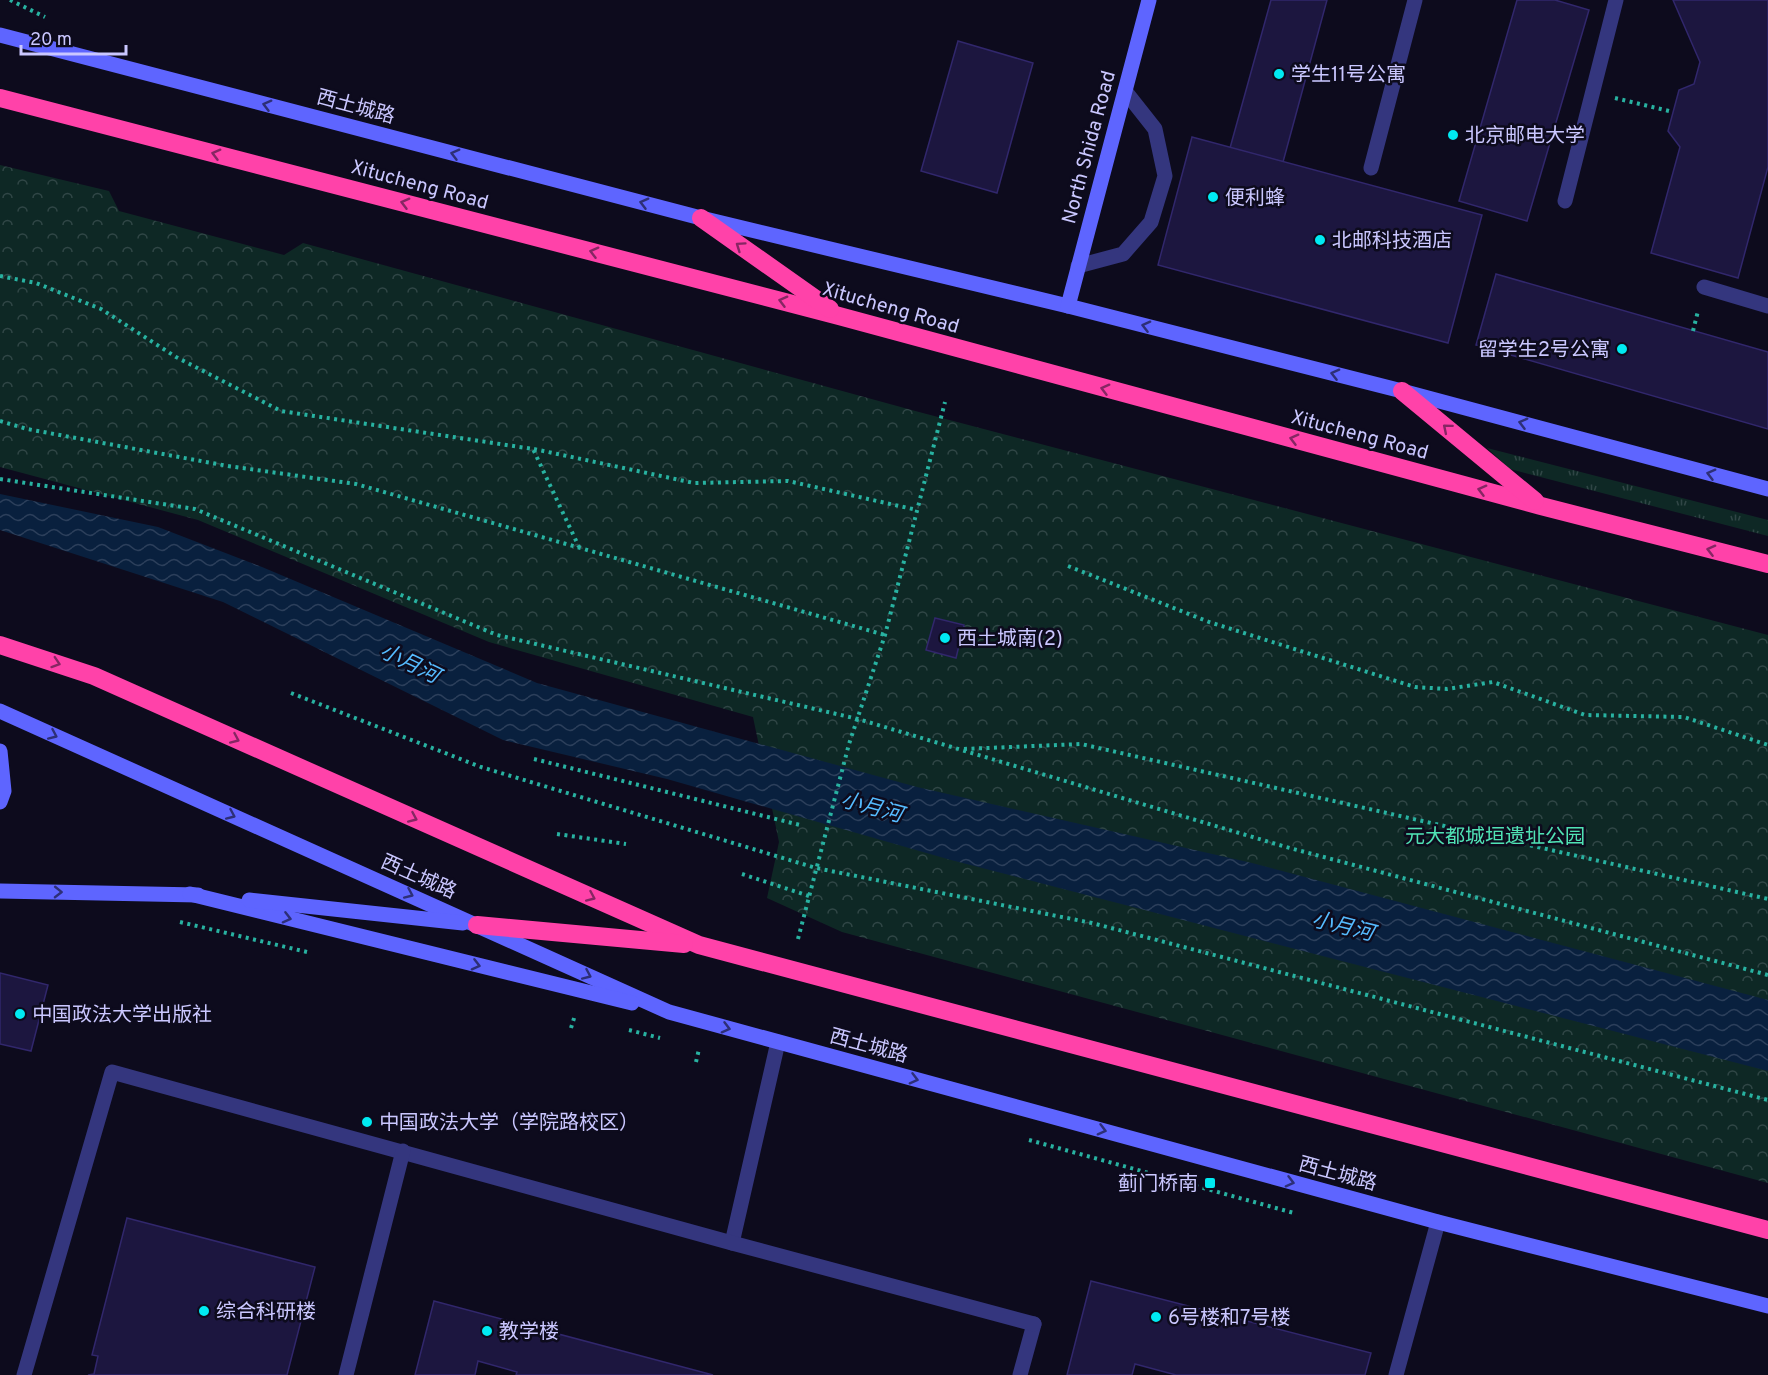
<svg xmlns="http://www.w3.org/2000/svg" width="1768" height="1375" font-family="Overpass,'Noto Sans SC',sans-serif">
<defs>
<pattern id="grass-tufts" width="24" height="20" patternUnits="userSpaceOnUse" patternTransform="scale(1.5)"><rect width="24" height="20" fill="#0e2825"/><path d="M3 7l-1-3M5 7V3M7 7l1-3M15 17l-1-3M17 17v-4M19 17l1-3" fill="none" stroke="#304646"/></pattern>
<pattern id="park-crowns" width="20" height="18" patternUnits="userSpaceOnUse" patternTransform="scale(1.5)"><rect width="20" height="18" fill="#0e2825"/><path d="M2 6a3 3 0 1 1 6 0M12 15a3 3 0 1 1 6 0" fill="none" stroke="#304646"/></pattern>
<pattern id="water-waves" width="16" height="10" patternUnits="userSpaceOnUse" patternTransform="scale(1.5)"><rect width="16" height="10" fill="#09203e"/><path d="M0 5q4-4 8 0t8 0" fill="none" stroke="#2c3f5b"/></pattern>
</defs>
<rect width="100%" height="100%" fill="#0d0b1d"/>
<polygon fill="url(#grass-tufts)" points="1487,448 1768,520 1768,536 1510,469"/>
<polygon fill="url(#park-crowns)" points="0,165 109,191 119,211 284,255 303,243 919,412 1768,635 1768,1183 842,932 767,898 779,842 753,717 489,642 198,520 0,467"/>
<polygon fill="url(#water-waves)" points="0,494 158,527 262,567 537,683 917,787 1252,863 1768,1000 1768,1071 951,860 667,779 503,740 223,602 0,530"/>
<g fill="#1c163f" stroke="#31276c" stroke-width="1.5">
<polygon points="1271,0 1327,0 1283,162 1230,148"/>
<polygon points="1517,0 1555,0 1589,10 1527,221 1459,201"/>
<polygon points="1673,0 1768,0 1768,167 1738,278 1651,253 1680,147 1668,131 1679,90 1694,84 1700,62"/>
<polygon points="958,41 1033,63 997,193 921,171"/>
<polygon points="1192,137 1482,215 1448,343 1158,265"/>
<polygon points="1496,274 1768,352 1768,429 1476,345"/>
<polygon points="935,618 964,625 956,658 926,650"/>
<polygon points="0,973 48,985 31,1051 0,1044"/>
<polygon points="127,1218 315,1267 287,1375 88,1375 94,1374 98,1356 92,1355"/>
<polygon points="1091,1281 1371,1353 1365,1375 1176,1375 1135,1364 1132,1375 1067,1375"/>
<polygon points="434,1301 713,1375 516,1375 517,1372 478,1361 475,1375 415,1375"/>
</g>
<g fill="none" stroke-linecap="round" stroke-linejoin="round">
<g stroke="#28b2a1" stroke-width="4" stroke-dasharray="3 4.5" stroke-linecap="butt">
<polyline points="10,0 45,17"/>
<polyline points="1615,98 1673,112"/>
<polyline points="0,276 36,283 101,309 176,357 281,411 533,449 579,547"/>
<polyline points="1693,331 1698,311"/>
<polyline points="0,421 27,429 228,466 356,484 885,635"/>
<polyline points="534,449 694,483 788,481 917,510"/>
<polyline points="0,479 195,509 497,635 858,719 1286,847 1768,975"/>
<polyline points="1068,566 1209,622 1415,687 1447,689 1493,682 1585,715 1684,717 1768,745"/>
<polyline points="291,693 481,767 816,868 1092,923 1768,1100"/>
<polyline points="964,749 1081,744 1768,899"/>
<polyline points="534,759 800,825"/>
<polyline points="557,834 626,844"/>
<polyline points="742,874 809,896"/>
<polyline points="180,922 307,952"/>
<polyline points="798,939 849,744 885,635 945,402"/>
<polyline points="571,1028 575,1015"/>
<polyline points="629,1030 660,1038"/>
<polyline points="696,1062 699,1049"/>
<polyline points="1029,1140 1294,1213"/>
</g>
<g stroke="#34367e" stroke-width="15">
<polyline points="1371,168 1415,0"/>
<polyline points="1565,201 1616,0"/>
<polyline points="1078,266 1123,254 1151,222 1165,176 1155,129 1125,91"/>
<polyline points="1704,287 1768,306"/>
<polyline points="1020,1375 1034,1324"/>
</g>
<g stroke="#34367e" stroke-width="15">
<polyline points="732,1243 778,1042"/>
<polyline points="24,1375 112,1072 732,1243 1034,1324"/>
<polyline points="346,1375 403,1151"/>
<polyline points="1396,1375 1438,1222"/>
</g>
<g stroke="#5e65ff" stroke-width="15">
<polyline points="0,35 701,218 1068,306 1402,391 1768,489"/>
<polyline points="1068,306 1149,0"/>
<polyline points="0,711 669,1012 1438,1222 1768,1306"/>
<polyline points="0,751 4,791 0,802"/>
<polyline points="0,891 198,895"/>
<polyline points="190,894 632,1003"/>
<polyline points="249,900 463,923"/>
</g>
<g stroke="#ff42a9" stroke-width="18">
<polyline points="0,98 839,316 1541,506 1768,564"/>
<polyline points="701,218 830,309"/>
<polyline points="1402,391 1535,501"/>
<polyline points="0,645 94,676 699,945 1768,1230"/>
<polyline points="477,925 684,944"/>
</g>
</g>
<defs><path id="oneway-chevron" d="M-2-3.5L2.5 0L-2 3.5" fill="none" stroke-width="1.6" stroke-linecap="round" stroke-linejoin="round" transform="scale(1.5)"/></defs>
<g stroke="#2d2f77">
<use href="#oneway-chevron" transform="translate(267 105) rotate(-165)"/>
<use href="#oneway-chevron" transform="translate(455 154) rotate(-165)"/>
<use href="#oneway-chevron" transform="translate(644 203) rotate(-165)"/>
<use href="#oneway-chevron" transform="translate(1146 326) rotate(-166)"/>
<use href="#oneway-chevron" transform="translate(1335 374) rotate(-166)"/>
<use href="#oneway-chevron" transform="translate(1523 423) rotate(-165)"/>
<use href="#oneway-chevron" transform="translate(1711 474) rotate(-165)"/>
<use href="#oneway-chevron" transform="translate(53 735) rotate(24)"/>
<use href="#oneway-chevron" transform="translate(231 815) rotate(24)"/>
<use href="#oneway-chevron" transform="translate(58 892) rotate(1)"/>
<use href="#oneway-chevron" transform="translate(409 894) rotate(24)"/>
<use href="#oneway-chevron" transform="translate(287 918) rotate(14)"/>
<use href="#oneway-chevron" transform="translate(476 965) rotate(14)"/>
<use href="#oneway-chevron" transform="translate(587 975) rotate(24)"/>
<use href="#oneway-chevron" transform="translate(726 1028) rotate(15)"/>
<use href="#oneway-chevron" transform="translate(914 1079) rotate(15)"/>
<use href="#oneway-chevron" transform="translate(1102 1130) rotate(15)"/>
<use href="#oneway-chevron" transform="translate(1290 1182) rotate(15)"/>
</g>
<g stroke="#862663">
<use href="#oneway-chevron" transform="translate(216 154) rotate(-165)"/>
<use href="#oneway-chevron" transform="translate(405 203) rotate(-165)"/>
<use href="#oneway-chevron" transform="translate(740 246) rotate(-145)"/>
<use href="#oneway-chevron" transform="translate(594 252) rotate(-165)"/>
<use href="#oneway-chevron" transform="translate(783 301) rotate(-165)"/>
<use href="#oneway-chevron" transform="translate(1105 389) rotate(-165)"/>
<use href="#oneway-chevron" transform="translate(1447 428) rotate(-140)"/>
<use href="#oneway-chevron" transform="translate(1294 439) rotate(-165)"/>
<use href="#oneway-chevron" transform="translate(1482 490) rotate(-165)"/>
<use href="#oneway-chevron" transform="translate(1711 550) rotate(-166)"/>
<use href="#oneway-chevron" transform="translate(56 663) rotate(18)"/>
<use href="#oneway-chevron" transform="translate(235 739) rotate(24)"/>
<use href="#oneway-chevron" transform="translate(413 818) rotate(24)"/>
<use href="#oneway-chevron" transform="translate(591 897) rotate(24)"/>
</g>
<g fill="#00eaf2" stroke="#0d0b1d" stroke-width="2">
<circle cx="1279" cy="74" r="6"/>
<circle cx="1453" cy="135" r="6"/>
<circle cx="1213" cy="197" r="6"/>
<circle cx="1320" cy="240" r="6"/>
<circle cx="1622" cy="349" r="6"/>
<circle cx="945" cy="638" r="6"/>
<circle cx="20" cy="1014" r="6"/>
<circle cx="367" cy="1122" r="6"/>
<rect x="1204" y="1177" width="12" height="12" rx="3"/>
<circle cx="204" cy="1311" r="6"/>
<circle cx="1156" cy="1317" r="6"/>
<circle cx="487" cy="1331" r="6"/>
</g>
<g text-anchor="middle" stroke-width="5" stroke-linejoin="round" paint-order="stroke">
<g font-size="20" fill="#cac7ff" stroke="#0d0b1d" text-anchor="start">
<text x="1291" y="81">学生11号公寓</text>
<text x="1465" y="142">北京邮电大学</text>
<text x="1225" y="204">便利蜂</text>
<text x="1332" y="247">北邮科技酒店</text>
<text x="1610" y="356" text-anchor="end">留学生2号公寓</text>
<text x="957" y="645">西土城南(2)</text>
<text x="32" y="1021">中国政法大学出版社</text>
<text x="379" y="1129">中国政法大学（学院路校区）</text>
<text x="1198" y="1190" text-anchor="end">蓟门桥南</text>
<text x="216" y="1318">综合科研楼</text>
<text x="1168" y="1324">6号楼和7号楼</text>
<text x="499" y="1338">教学楼</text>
</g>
<g font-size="20" fill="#cac7ff" stroke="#0d0b1d">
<text transform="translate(356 106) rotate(15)" y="7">西土城路</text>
<text transform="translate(1088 147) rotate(-75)" y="7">North Shida Road</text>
<text transform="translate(420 184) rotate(15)" y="7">Xitucheng Road</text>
<text transform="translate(891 307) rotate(16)" y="7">Xitucheng Road</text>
<text transform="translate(1360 434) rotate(15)" y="7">Xitucheng Road</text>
<text transform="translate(419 876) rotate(24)" y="7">西土城路</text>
<text transform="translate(869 1045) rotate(15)" y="7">西土城路</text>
<text transform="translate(1338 1173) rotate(15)" y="7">西土城路</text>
</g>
<g font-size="20" fill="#50e2b4" stroke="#0d0b1d">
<text x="1495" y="843">元大都城垣遗址公园</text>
</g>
<g font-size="21" font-style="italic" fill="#5bf" stroke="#0d0b1d">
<text transform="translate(410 663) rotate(26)" y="7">小月河</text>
<text transform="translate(872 807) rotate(15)" y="7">小月河</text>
<text transform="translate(1343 926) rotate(14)" y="7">小月河</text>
</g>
</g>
<path d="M21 45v9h105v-9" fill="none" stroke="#cac7ff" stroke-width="3"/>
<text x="30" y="45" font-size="18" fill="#cac7ff" stroke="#0d0b1d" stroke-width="4.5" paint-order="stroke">20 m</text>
</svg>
